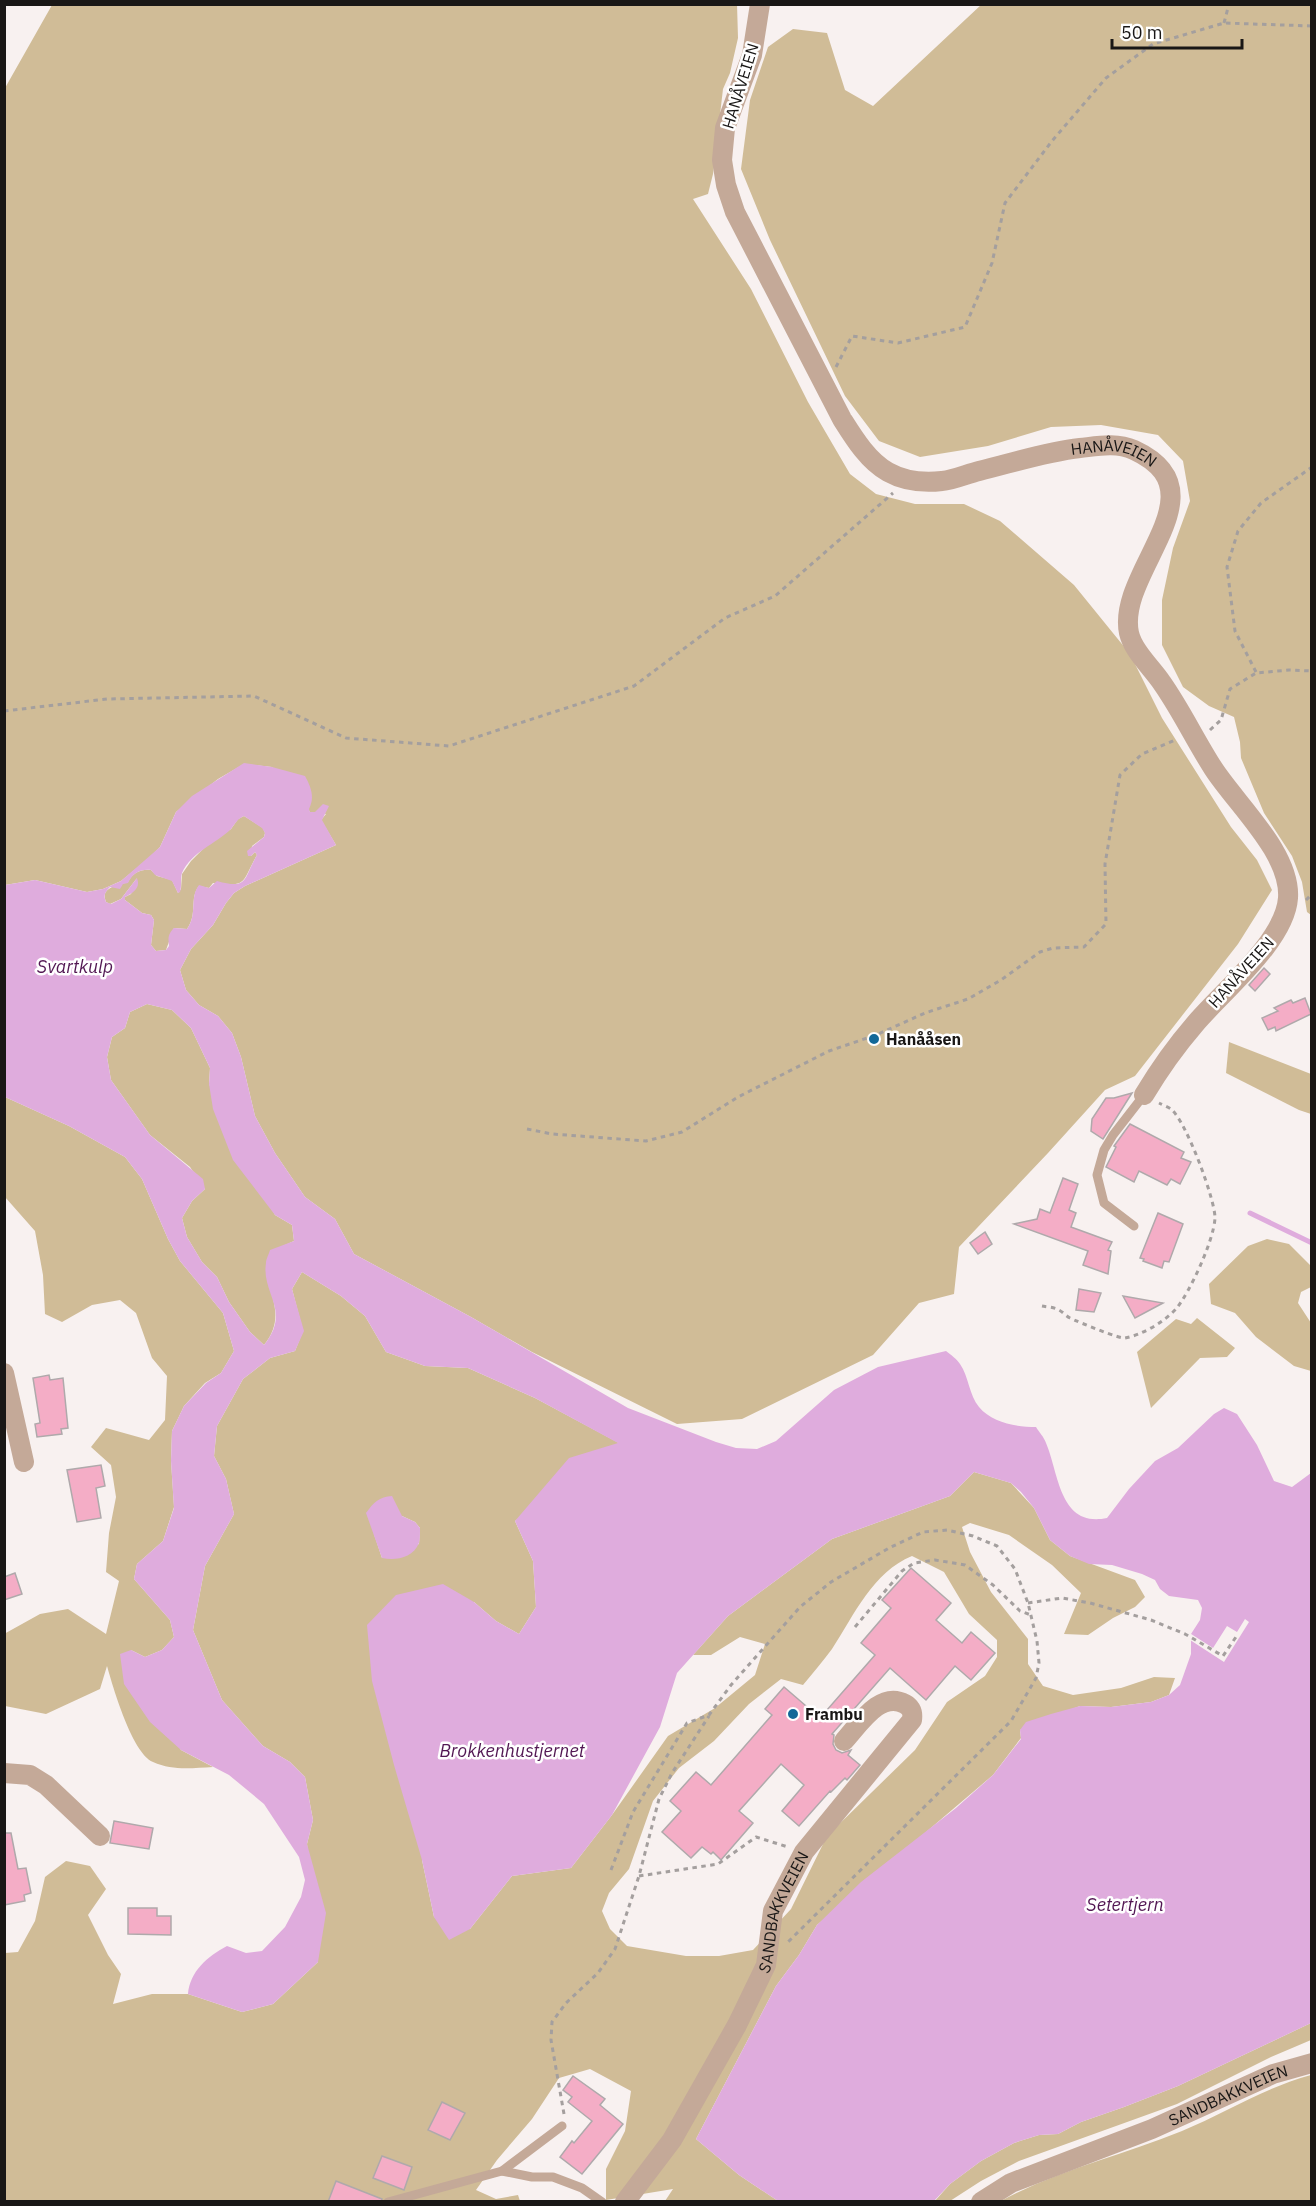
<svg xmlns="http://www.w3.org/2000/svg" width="1316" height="2206" font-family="'IBM Plex Sans',sans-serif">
<rect width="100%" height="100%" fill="#f8f1f0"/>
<g fill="#d0bc97" fill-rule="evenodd">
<polygon points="737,4 738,38 730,73 723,89 713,174 708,194 693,199 751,289 808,402 850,474 876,494 915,504 964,504 1000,521 1074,585 1130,654 1162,718 1231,827 1257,860 1272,890 1238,944 1135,1076 1105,1090 1048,1153 959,1247 954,1294 919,1303 873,1355 742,1419 677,1424 532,1352 471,1317 354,1254 335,1219 305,1197 275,1153 255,1116 241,1057 232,1033 218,1016 199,1005 186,990 180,970 191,949 213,925 226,903 234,893 245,886 336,845 321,820 326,814 310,812 272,767 244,764 218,779 176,812 160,847 149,858 121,881 103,889 87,892 35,880 5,885 5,88 52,5"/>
<polygon points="982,4 1311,5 1311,915 1307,912 1302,882 1292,856 1264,813 1241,758 1240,742 1234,717 1209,706 1183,687 1162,645 1162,600 1173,548 1190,501 1183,461 1158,435 1101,425 1051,427 988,446 920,457 879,441 845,396 770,240 741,169 750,100 768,47 793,29 827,33 845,90 873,106"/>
<path d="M244 816 263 828 265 833 264 837 252 846 251 856 255 852 257 855C241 883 249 887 213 883L209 888 199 886C189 898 198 914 187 929L174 928 166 950 156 951 151 945 154 920 151 915 142 913 125 900V897L131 894 137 878 121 899 110 904 106 902C100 887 117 886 128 882 133 873 140 869 151 870L157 876 172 880 178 893 181 889 182 874 191 861 206 846 231 829 238 819Z"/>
<path d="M147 1004 172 1010 191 1028 210 1068 209 1084 275 1215 292 1225 294 1241 283 1246 268 1282C276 1306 281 1324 264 1345L250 1332 229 1302 217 1277 202 1262 187 1237 182 1218 192 1201 205 1189 190 1167 150 1135 111 1080 107 1057 112 1037 125 1028 130 1012Z"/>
<polygon points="1229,1042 1311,1074 1311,1114 1299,1110 1226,1073"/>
<path d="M5 1097 69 1126 125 1157 142 1179 168 1239 180 1261 223 1313 234 1351 221 1373 205 1383 184 1406 172 1431 171 1461 174 1507 163 1541 137 1564 134 1579 170 1620 174 1637 162 1650 145 1657 131 1650 181 1750 213 1767C192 1768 173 1771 153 1762 132 1753 113 1687 107 1666L100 1689 46 1714 5 1706 4 1634 40 1614 68 1609 106 1634 119 1581 106 1572 109 1533 116 1497 111 1465 91 1447 106 1428 149 1440 165 1420 167 1376 152 1358 136 1313 120 1300 92 1305 62 1322 45 1314 43 1275 35 1231 5 1197Z"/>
<polygon points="1267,1239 1289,1244 1311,1266 1311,1287 1301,1292 1298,1303 1311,1323 1311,1371 1294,1366 1256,1337 1235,1313 1211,1304 1209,1284 1248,1246"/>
<path d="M302 1272 341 1296 365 1316 386 1352 425 1366 468 1368 535 1398 619 1443 515 1521 533 1561 536 1607 519 1634 496 1621 474 1602 422 1860 434 1917 470 1929 512 1876 571 1868 612 1815 668 1736 715 1708 755 1675 765 1644 740 1637 711 1655H693L728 1616 832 1539 950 1496 974 1472 1011 1483 1034 1508 1050 1540 1070 1556 1135 1580 1145 1597 1135 1607 1113 1618 1088 1635 1064 1634 1081 1593 1052 1565 1009 1535 970 1523 962 1527 970 1552 991 1592 1028 1639V1664L1043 1686 1073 1695 1121 1688 1154 1677 1175 1678 1169 1695 1151 1702 1111 1707 1080 1706 1020 1730 1021 1738 993 1775 817 1925 799 1955 776 1986 696 2139 739 2175 778 2201H665L673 2189 606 2200V2169L625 2131 631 2091 590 2069 559 2078 532 2119 497 2160 476 2190 496 2199 518 2195 520 2201 5 2202V1953L18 1952 35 1921 45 1877 66 1861 90 1866 106 1889 88 1915 108 1955 121 1974 113 2004 152 1994H188L242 2012 273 2004 318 1962 307 1844 313 1820 305 1777 290 1762 263 1746 222 1700 193 1630 205 1566 234 1514 226 1479 214 1456 217 1426 243 1379 270 1358 295 1351 303 1331 292 1289ZM402 1516 415 1522 420 1528 419 1544 382 1558 374 1534ZM912 1556 944 1572 969 1614 997 1640V1657L985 1676 947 1702 915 1750 827 1836 791 1909 753 1950 719 1956H686L627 1946 610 1929 602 1911 609 1893 629 1869 653 1801 679 1768 714 1741 749 1704 781 1679 803 1685C813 1673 823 1661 832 1649 854 1615 873 1572 912 1556Z"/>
<polygon points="1197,1318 1235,1348 1227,1357 1200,1358 1151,1408 1137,1352 1176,1319 1191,1324"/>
<polygon points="1311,2023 1311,2040 1271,2057 1177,2104 1019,2161 981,2181 950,2201 934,2202 950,2184 981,2161 1014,2143 1039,2135 1058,2134 1081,2122 1124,2107 1178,2086"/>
<path d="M1311 2075V2201L999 2202C1057 2170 1121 2156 1182 2131 1225 2113 1266 2087 1311 2075Z"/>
</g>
<g fill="#dfacdd" fill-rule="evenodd">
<path d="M244 763 272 767 305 776C311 787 315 797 309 809L310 812H315L323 804 329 806 322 820 336 845 245 886 234 893 226 903 213 925 191 949 180 970 186 990 199 1005 218 1016 232 1033 241 1057 255 1116 275 1153 305 1197 335 1219 354 1254 471 1317 628 1408 716 1442 736 1448 757 1449 776 1441 834 1390 878 1367 946 1351C951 1355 957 1359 960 1364 969 1377 969 1395 979 1407 992 1423 1017 1427 1036 1427 1039 1432 1044 1437 1046 1443 1059 1473 1059 1528 1107 1518L1129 1489 1155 1461 1178 1448 1214 1414 1224 1408 1237 1414 1257 1445 1274 1481 1292 1487 1311 1473V2023L1178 2086 1124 2107 1081 2122 1058 2134 1039 2135 1014 2143 981 2161 950 2184 934 2201H778L739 2175 696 2139 776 1986 799 1955 817 1925 861 1882 956 1808 993 1775 1021 1739 1020 1730 1026 1722 1051 1714 1080 1706 1111 1707 1151 1702 1169 1695 1180 1685 1191 1654V1634L1200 1620 1202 1608 1198 1600 1169 1596 1160 1589 1155 1580 1142 1574 1112 1565 1089 1564 1070 1556 1050 1540 1034 1508 1021 1492 1011 1483 974 1472 950 1496 832 1539 728 1616 677 1673 660 1727 612 1815 571 1868 512 1876 470 1929 449 1940 434 1917 422 1860 394 1765 372 1681 367 1625 396 1595 443 1584 474 1602 496 1621 519 1634 536 1607 533 1561 515 1521 569 1458 618 1443 535 1398 468 1368 425 1366 386 1352 365 1316 341 1296 302 1272 292 1289 304 1331 295 1351 270 1358 243 1379 217 1426 214 1456 226 1479 234 1514 205 1566 193 1630 222 1700 263 1746 290 1762 305 1777 313 1820 307 1844 326 1913 318 1962 273 2004 242 2012 188 1994C190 1971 208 1956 227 1946L246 1953 262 1951 285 1927 301 1897 305 1880 299 1857 264 1804 229 1775 181 1750 150 1722 124 1684 120 1654 131 1650 145 1657 162 1650 174 1637 170 1620 134 1579 137 1564 163 1541 174 1508 171 1461 172 1431 184 1406 206 1383 221 1373 234 1351 223 1313 180 1261 168 1239 142 1179 125 1157 69 1126 5 1097V885L35 880 87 892 103 889 121 881 160 847 176 812 192 796ZM244 816 262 828 265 833 264 837 247 851 248 856H251L255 852 257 855C243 879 249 890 217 881L209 888 199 885C189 898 198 914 187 929L174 928C168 934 168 938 169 946L166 950 156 951 151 945 154 920 151 915 142 913 125 900V897C133 893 141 888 137 878L121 899 111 904 106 902C103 895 105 892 110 887L120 889 123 884 128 883C133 873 140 869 151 870L155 875 172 881 178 893 180 892C182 886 180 879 182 873 191 852 216 844 231 829 236 823 237 819 244 816ZM147 1004 172 1010 191 1028 210 1068 209 1084 213 1109 233 1160 275 1215 292 1225 294 1241 270 1250C269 1254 266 1259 266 1263 261 1294 292 1310 264 1345L250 1332 229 1302 217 1277 202 1262 187 1237 182 1218 192 1201 205 1189 203 1179 150 1135 111 1080 107 1057 112 1037 125 1028 130 1012Z"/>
<path d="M392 1496 402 1516 415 1522 420 1528C420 1533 420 1539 419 1543 413 1558 395 1561 382 1558L366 1513C374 1502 379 1497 392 1496Z"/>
</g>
<polygon fill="#f8f1f0" points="1245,1619 1249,1622 1224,1662 1187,1638 1188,1632 1213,1648 1227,1626 1237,1632"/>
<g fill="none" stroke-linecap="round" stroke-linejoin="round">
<polyline stroke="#dfacdd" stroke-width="5" points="1250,1213 1312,1243"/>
</g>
<g fill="#f4adc6" stroke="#afa9ab" stroke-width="1.5">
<polygon points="1264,968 1270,974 1255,991 1249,985"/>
<polygon points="1305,998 1311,1014 1276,1031 1275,1027 1268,1030 1262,1018 1278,1011 1274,1008 1291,1000 1293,1003"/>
<polygon points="1132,1093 1103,1139 1091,1131 1092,1119 1106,1098 1114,1098"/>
<polygon points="1130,1124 1184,1152 1181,1158 1191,1162 1180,1184 1171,1179 1167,1185 1139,1171 1134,1182 1106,1167 1116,1147 1114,1146"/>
<polygon points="1063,1178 1078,1184 1069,1210 1076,1213 1071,1227 1112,1242 1108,1250 1111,1251 1108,1274 1083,1265 1088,1251 1014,1224 1037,1219 1040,1209 1050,1213"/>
<polygon points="1158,1213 1183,1224 1169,1262 1164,1261 1162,1268 1143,1261 1144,1259 1140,1258"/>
<polygon points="985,1232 992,1244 978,1254 970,1243"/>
<polygon points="1079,1289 1101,1293 1094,1312 1076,1310"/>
<polygon points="1123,1296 1163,1303 1135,1318"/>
<polygon points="49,1375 50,1380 63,1378 68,1428 61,1429 62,1434 37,1437 35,1424 40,1423 33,1378"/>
<polygon points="101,1465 105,1486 96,1488 101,1518 77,1522 67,1470"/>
<polygon points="911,1568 951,1603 936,1620 962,1643 971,1632 995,1653 971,1680 955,1666 926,1700 890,1668 832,1734 834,1735 833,1744 836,1750 842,1753 851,1750 848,1755 860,1765 847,1780 845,1778 831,1792 830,1791 799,1826 782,1811 804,1785 781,1764 739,1811 753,1823 721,1860 713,1852 711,1854 702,1847 691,1858 662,1832 681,1811 670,1801 696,1772 711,1785 772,1715 765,1709 784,1687 820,1718 875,1655 861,1643 891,1608 882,1600"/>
<polygon points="15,1573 22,1594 4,1600 4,1577"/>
<polygon points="114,1821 153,1828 149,1849 110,1843"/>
<polygon points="4,1833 11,1833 18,1869 26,1868 31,1893 24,1895 25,1901 4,1905"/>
<polygon points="128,1908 157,1908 157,1916 171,1916 171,1935 128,1934"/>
<polygon points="573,2076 605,2099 600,2105 623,2124 582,2174 560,2157 572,2141 574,2143 592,2121 568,2102 572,2097 563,2090"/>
<polygon points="442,2102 465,2113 450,2140 428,2130"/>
<polygon points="382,2156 412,2167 404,2190 373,2178"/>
<polygon points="336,2181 382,2199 381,2202 328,2202"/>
</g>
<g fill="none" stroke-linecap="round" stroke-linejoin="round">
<g stroke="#a49f9e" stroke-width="3" stroke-dasharray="4.5 4.5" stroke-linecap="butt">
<polyline points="1224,23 1229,4"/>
<polyline points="836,367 852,336 898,343 965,327 992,263 1005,203 1052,141 1106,78 1153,44 1224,23 1312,26"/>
<polyline points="1256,672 1235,631 1227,567 1238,531 1261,503 1312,467"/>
<polyline points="4,711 107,699 254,696 346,738 449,746 634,686 725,618 775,596 893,493"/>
<polyline points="1210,730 1221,720 1230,689 1256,673 1289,670 1312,671"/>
<polyline points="1306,900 1312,894"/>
<polyline points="527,1129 552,1134 646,1141 682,1132 738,1097 829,1051 876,1035 925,1013 968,999 1001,980 1040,952 1053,948 1084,947 1106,924 1105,864 1120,775 1142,754 1175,740"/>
<path d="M1042 1306C1047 1307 1054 1307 1059 1310 1063 1312 1066 1316 1070 1318 1078 1322 1120 1339 1125 1338 1142 1335 1164 1322 1176 1309 1190 1292 1214 1240 1215 1218 1215 1199 1186 1121 1171 1109 1168 1107 1163 1105 1159 1103"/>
<polyline points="1028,1603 1062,1598 1090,1603 1151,1620 1185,1634 1223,1656 1238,1634"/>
<polyline points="855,1627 902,1571 914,1563 935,1560 965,1565 993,1585 1020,1611 1031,1615"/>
<polyline points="611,1870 633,1812 687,1723 709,1715 731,1685 800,1607 831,1582 889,1548 923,1532 947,1530 973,1536 997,1546 1015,1569 1028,1603 1037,1641 1039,1663 1036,1678 1011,1721 788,1942"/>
<polyline points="639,1876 718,1864 756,1837 788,1847"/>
<polyline points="564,2114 551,2040 552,2022 566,2003 598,1973 615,1949 639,1876 659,1799 672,1773 709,1716"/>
</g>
<g stroke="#c4a998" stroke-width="9">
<polyline points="1134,1226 1104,1203 1097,1175 1104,1150 1113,1135 1144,1095"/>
<polyline points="502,2171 562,2126"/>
<polyline points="388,2202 502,2171 532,2177 553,2177 582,2188 602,2202"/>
</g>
<g stroke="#c4a998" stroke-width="20">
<path id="s1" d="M760 4 752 55 725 128 722 160 726 185 735 212 842 419C854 438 868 461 888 472 904 481 924 483 942 481 954 480 967 474 979 471 1012 463 1045 452 1080 448 1098 446 1116 442 1134 450 1225 492 1116 571 1129 633 1133 651 1152 668 1162 683 1181 710 1195 740 1213 768 1236 804 1291 853 1288 898 1285 941 1222 992 1195 1024 1176 1046 1159 1070 1144 1095"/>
<polyline points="4,1373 24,1462"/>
<polyline points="4,1773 30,1775 46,1785 100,1836"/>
<path id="s2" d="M625 2202 672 2140 737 2025 766 1965 773 1911 804 1852 912 1720C913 1713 912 1708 905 1704 880 1690 859 1725 844 1741"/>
<path id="s3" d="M981 2202 1011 2183 1152 2129 1273 2074 1312 2063"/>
</g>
</g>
<g fill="#126898" stroke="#fff" stroke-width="2">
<circle cx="874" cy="1039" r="6"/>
<circle cx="793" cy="1714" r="6"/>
</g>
<g text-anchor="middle" stroke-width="5" stroke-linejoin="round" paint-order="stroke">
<g font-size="16" fill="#191716" stroke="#fff">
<text transform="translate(740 86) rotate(-73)" y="6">HANÅVEIEN</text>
<text dy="6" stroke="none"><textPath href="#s1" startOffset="752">HANÅVEIEN</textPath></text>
<text transform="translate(1241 972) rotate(-48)" y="6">HANÅVEIEN</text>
<text dy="6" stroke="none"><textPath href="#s2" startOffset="333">SANDBAKKVEIEN</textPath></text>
<text dy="6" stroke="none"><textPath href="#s3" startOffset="270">SANDBAKKVEIEN</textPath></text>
</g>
<g font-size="16" font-weight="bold" fill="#191716" stroke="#fff" text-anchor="start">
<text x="886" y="1045">Hanååsen</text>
<text x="805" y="1720">Frambu</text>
</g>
<g font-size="18" font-style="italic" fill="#521753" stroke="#fff">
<text x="75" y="973">Svartkulp</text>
<text x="512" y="1757">Brokkenhustjernet</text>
<text x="1125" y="1911">Setertjern</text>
</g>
</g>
<rect width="1316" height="2206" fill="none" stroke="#191716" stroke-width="12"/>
<path d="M1112 39v9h130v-9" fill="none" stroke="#191716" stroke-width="3"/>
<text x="1121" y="39" font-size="18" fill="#191716" stroke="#ffffff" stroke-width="4.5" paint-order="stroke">50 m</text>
</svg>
